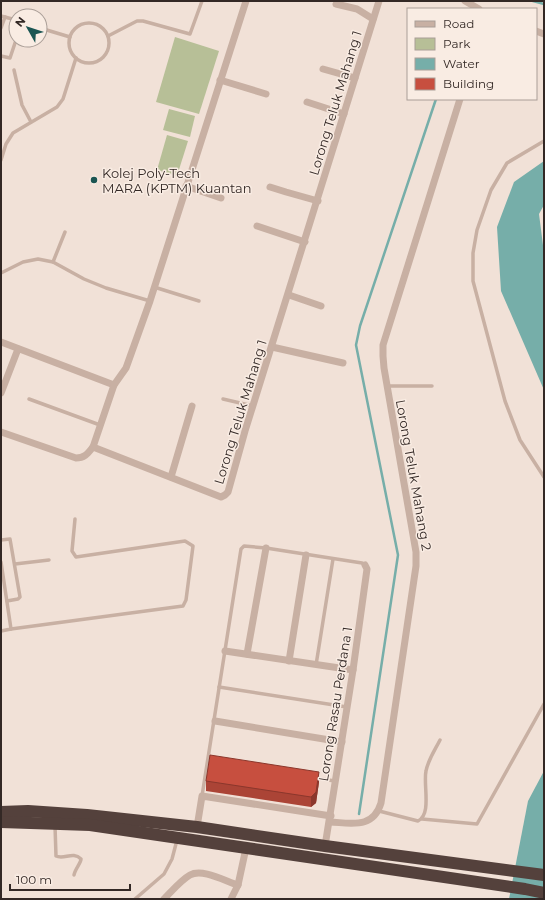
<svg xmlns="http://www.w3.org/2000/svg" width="545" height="900" font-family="Montserrat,sans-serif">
<rect width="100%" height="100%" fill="#f1e1d7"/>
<g fill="#b7bf97">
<polygon points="175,37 219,51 199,114 156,102"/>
<polygon points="169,109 195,116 190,137 163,130"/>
<polygon points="167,135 188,141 177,176 157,170"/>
</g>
<g fill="#76aea9">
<polygon points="544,161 544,205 539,214 544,253 544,390 501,291 497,227 514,182"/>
<polygon points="544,771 544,899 509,899 528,801"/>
</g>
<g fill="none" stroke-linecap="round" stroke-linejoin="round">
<g stroke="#76aea9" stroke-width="2.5">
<polyline points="533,1 544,4"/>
<polyline points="359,814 398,555 356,345 360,326 436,99"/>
</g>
<g stroke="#c8b0a3" stroke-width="3.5">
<polyline points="1,16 16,20"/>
<circle cx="89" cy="43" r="20"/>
<polyline points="1,28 5,17"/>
<polyline points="40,28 70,37"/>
<polyline points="108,36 137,21 143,21 190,34 202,1"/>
<polyline points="1,56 10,58 16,40"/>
<polyline points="14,70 22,105 31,122"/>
<polyline points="544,141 507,163 491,190 477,230 473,253 473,281 505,401 520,440 544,477"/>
<polyline points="1,160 6,144 13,133 57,107 63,99 76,58"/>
<polyline points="53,262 65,232"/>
<polyline points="1,273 23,262 38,259 53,262 84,279 106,288 150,301"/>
<polyline points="154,287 199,301"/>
<polyline points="387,386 432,386"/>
<polyline points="29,399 100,425"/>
<polyline points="223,399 253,406"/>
<polyline points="1,540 10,539 20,597 18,599 7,601"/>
<polyline points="1,562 11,629 1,631"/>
<polyline points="15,564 49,560"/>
<polyline points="11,629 183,606 186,600 193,546 185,541 76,557 72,551 75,519"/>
<polyline points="316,665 333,559"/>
<polyline points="219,687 347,707"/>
<polyline points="315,778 335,781"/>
<polyline points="202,796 241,549 244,546 266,548 362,563 365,565"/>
<path d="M379 811 418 821C432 815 423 784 426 771 428 760 435 750 440 740"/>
<polyline points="422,819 477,824 544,704"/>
<path d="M55 826 56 856C64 860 73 851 81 859 81 863 75 869 74 875"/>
<polyline points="135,899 164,874 172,859 177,840"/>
</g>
<g stroke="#c8b0a3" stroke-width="7">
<polyline points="465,1 479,9"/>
<polyline points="336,4 357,9 373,19"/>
<polyline points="536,31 544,34"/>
<polyline points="323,69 355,78"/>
<polyline points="220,80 266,94"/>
<polyline points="307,102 344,114"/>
<polyline points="186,186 221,198"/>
<polyline points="270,187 286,192 318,201"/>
<polyline points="257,226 305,242"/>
<polyline points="289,295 321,306"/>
<polyline points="1,342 114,385"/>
<polyline points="272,347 343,363"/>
<polyline points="1,393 18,349"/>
<path d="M1 432 76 458C85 458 88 453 93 447L114 385 126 368 150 301 246 1"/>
<polyline points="93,447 221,497 225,495 228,492 245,431 379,1"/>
<polyline points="171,477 192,406"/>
<polyline points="225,651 353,670"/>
<polyline points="247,654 266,548"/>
<polyline points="289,661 306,555"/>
<polyline points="215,721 342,742"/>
<path d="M330 822C352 823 373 829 381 803L416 566V552L384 368 383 356V345L460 99"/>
<polyline points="197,827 202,796 331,816"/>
<polyline points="325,846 353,670 367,569 365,565"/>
<path d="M164 899C171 892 181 880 190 875 202 868 225 881 238 885"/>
<polyline points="231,899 238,885 246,848"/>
</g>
<g stroke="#54413c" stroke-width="12">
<polyline points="1,812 28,811 87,815 197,827 325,846 544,875"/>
<polyline points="1,822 90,825 525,889 544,893"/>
</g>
</g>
<polygon fill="#ab4436" points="206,781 319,782 316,803 311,807 206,791"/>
<polygon fill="#8b372c" points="319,772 319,782 316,803 311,807 311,797"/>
<polygon fill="#c74f3f" stroke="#8b372c" points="210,755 319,772 316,792 311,797 206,781"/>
<circle fill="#1b5552" stroke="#f9ece3" stroke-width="1.5" cx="94" cy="180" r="4"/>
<g text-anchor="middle" stroke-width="3" stroke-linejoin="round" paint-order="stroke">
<g font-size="13" fill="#332825" stroke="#f9ece3">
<text transform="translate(335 103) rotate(-73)" y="5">Lorong Teluk Mahang 1</text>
<text transform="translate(240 412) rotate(-73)" y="5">Lorong Teluk Mahang 1</text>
<text transform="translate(414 475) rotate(80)" y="5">Lorong Teluk Mahang 2</text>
<text transform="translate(335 704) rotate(-81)" y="5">Lorong Rasau Perdana 1</text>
</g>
<g font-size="13" fill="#332825" stroke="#f9ece3" text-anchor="start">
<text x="102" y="178">Kolej Poly-Tech<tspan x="102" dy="15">MARA (KPTM) Kuantan</tspan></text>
</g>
</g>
<rect width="545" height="900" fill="none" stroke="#332825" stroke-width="4"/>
<rect x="407" y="8" width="130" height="92" fill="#f9ece3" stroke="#aa9e97"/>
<rect x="415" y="21" width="20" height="6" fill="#c8b0a3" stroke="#aa9e97"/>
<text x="443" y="28" font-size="12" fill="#332825">Road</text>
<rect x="415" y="38" width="20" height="12" fill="#b7bf97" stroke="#aa9e97"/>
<text x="443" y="48" font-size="12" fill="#332825">Park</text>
<rect x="415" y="58" width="20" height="12" fill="#76aea9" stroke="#aa9e97"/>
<text x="443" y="68" font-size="12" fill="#332825">Water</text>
<rect x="415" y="78" width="20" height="12" fill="#c74f3f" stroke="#aa9e97"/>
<text x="443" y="88" font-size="12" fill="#332825">Building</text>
<g transform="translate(28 28) rotate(309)"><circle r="19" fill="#f9ece3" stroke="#aa9e97"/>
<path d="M0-3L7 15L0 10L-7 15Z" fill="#1b5552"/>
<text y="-6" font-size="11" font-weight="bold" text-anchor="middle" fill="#332825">N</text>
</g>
<path d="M10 884v6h120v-6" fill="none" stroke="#332825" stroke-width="2"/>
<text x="16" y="884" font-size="12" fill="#332825" stroke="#f9ece3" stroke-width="3" paint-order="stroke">100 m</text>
</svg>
